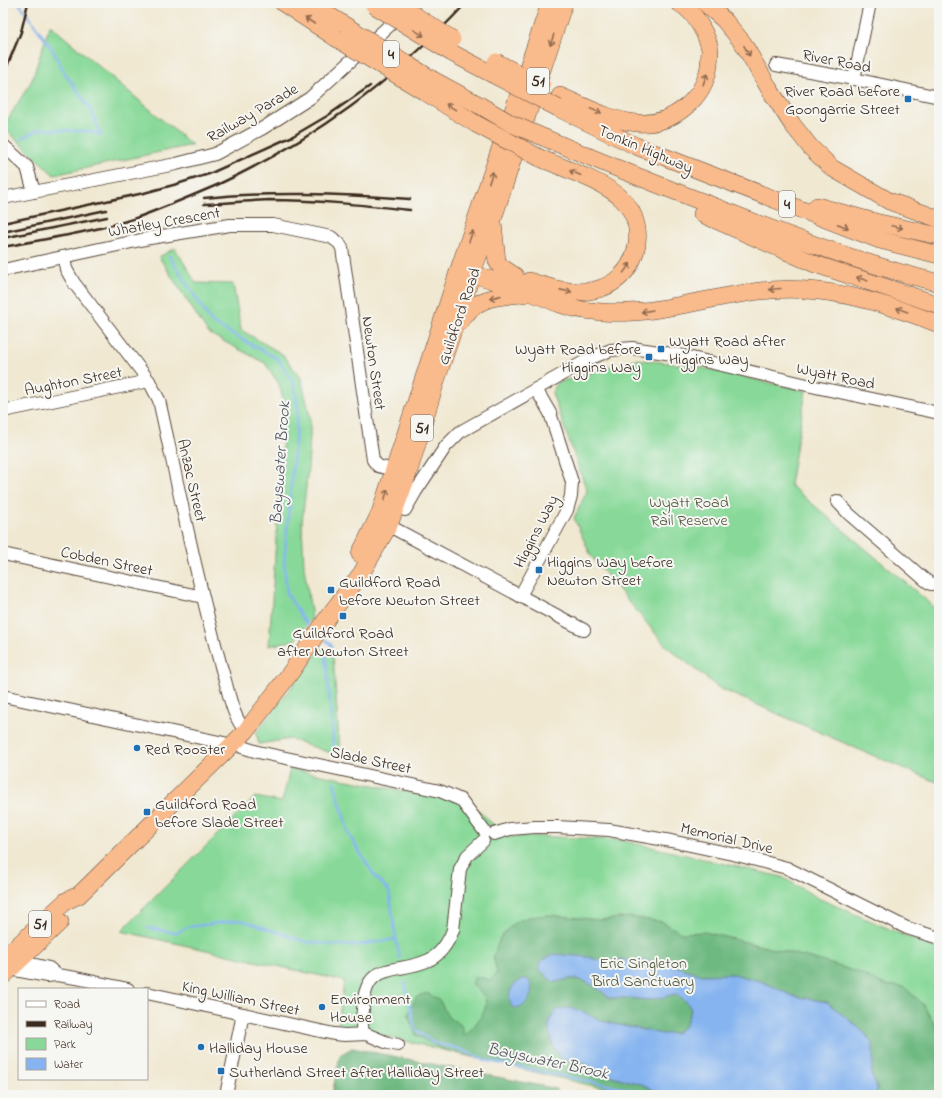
<svg xmlns="http://www.w3.org/2000/svg" width="942" height="1098" font-family="'Indie Flower',sans-serif">
<rect width="100%" height="100%" fill="#f6f6f2"/>
<filter id="ink" filterUnits="userSpaceOnUse"><feTurbulence type="fractalNoise" baseFrequency=".025" numOctaves="2"/><feDisplacementMap in="SourceGraphic" scale="8" xChannelSelector="R" yChannelSelector="G"/><feConvolveMatrix kernelMatrix="1 2 1 2 8 2 1 2 1" color-interpolation-filters="sRGB"/></filter>
<filter id="wash" filterUnits="userSpaceOnUse"><feTurbulence type="fractalNoise" baseFrequency=".012" numOctaves="4" result="noise"/><feDisplacementMap in="SourceGraphic" scale="16" xChannelSelector="R" yChannelSelector="G"/><feGaussianBlur stdDeviation="0.9" result="paint"/><feColorMatrix in="noise" values="0 0 0 0 0 0 0 0 0 0 0 0 0 0 0 0 0 1.4 0 .05"/><feComposite in="paint" operator="in"/></filter>
<g filter="url(#wash)">
<rect width="100%" height="100%" fill="#f0e8d1"/>
<g fill="#88d999" stroke="#62825c">
<polygon points="50,25 192,145 54,175 3,127 32,80"/>
<polygon points="175,248 196,283 233,284 241,330 282,354 301,378 310,416 310,436 308,468 302,523 304,567 312,618 295,640 269,646 285,405 279,384 265,363 208,333 159,257"/>
<polygon points="635,359 694,366 806,391 790,485 939,611 939,783 860,750 719,688 665,645 591,556 574,518 587,491 552,393 557,383"/>
<polygon points="322,647 333,654 340,756 290,739 259,744 256,733"/>
<polygon points="290,769 472,804 506,837 533,836 620,840 782,877 818,898 924,944 939,948 939,1095 631,1095 338,1025 344,981 121,931 255,797 282,802"/>
</g>
<g fill="#6eb981" stroke="#547250">
<path d="M550 915 601 920 630 917 663 922 681 933 705 932 811 958 858 972 885 985 904 987 922 1003 939 1032V1095H876L877 1088 871 1074 873 1064 864 1032 827 1002 793 996 763 982 733 974 702 975 651 961H601L589 957 540 970 553 981C558 982 563 980 568 979 585 977 598 989 610 998H628L648 1000 665 997 674 994C683 998 687 1001 691 1010L685 1026 676 1033 663 1034 605 1022 576 1009H559L553 1015 549 1023 562 1059 583 1062 597 1072 644 1085 655 1091 678 1095H646L456 1053 440 1048 416 1035 408 1015 416 997 427 993 440 1001 448 1017 460 1024 463 1029 464 1037C471 1029 490 1011 485 999 483 994 476 989 472 984L475 976 491 980 497 972 493 957 500 938 514 923 528 917Z"/>
<polygon points="352,1048 557,1089 556,1095 332,1095 340,1055"/>
</g>
<g fill="#85b4f0" stroke="#606f87">
<path d="M553 954 589 957 601 961 631 960 664 962 702 975 733 974 763 982 793 996 827 1002 864 1032 873 1045V1064L871 1074 877 1088 876 1095H678L655 1091 644 1085 597 1072 583 1062 562 1059 556 1052 552 1042 549 1031V1023L553 1015 559 1009 567 1008 576 1009 605 1022 663 1034 676 1033 685 1026 691 1010C687 1001 683 998 674 994L665 997 648 1000 628 998H610C598 989 585 977 568 979 563 980 558 982 553 982L540 970 539 963Z"/>
<path d="M523 979H528C537 991 528 1008 514 1008L511 1006C507 992 511 985 523 979Z"/>
</g>
<g fill="none" stroke-linecap="round" stroke-linejoin="round">
<g stroke="#85b4f0" stroke-width="2.5">
<polyline points="19,3 52,49 64,72 91,110 101,135"/>
<polyline points="21,139 39,129 93,132 101,135"/>
<polyline points="169,256 212,323 278,359 294,384 298,410 284,562 287,594 307,625"/>
<polyline points="326,640 332,646 326,657 334,752"/>
<polyline points="334,782 349,835 376,878 389,891 396,939 400,958"/>
<polyline points="148,928 177,933 187,927 241,920 306,942 339,945 358,945 396,939"/>
<polyline points="405,983 415,1029 433,1043 457,1048 488,1061 657,1095"/>
</g>
</g>
</g>
<g filter="url(#ink)">
<g fill="none" stroke-linecap="round" stroke-linejoin="round">
<g stroke="#564639" stroke-width="14">
<g id="minor">
<polyline points="776,65 854,79 939,97"/>
<polyline points="854,79 870,3"/>
<polyline points="3,145 27,167 34,192"/>
<polyline points="3,198 176,164 215,154 263,128 310,98 414,3"/>
<path d="M64 257 66 269 74 283 149 381 159 400C179 490 197 581 222 670 228 688 232 718 246 731"/>
<polyline points="3,270 150,238 230,225 273,225 331,237 339,243 342,248 373,460 378,466 401,472"/>
<polyline points="3,411 149,381"/>
<polyline points="837,501 849,514 924,579 931,584 939,583"/>
<polyline points="405,510 416,491 446,446 460,432 591,358 611,350 632,348 679,355 820,388 939,413"/>
<polyline points="382,522 584,630"/>
<polyline points="3,554 203,597"/>
<polyline points="520,596 567,510 571,496 572,482 550,413 536,389"/>
<polyline points="3,696 224,743 230,748"/>
<polyline points="236,742 242,747 258,752 440,791 461,800 485,832"/>
<polyline points="494,834 510,829 535,827 557,827 609,830 671,841 737,855 787,868 907,928 939,938"/>
<polyline points="18,961 49,968 57,975"/>
<polyline points="10,969 47,976 57,975 76,978 128,989"/>
<polyline points="147,993 334,1034 345,1035 366,1034 388,1043 398,1045"/>
<path d="M363 1033C361 1025 362 1017 363 1009 365 959 397 975 429 960 441 954 448 943 453 930L460 869 467 856 483 841"/>
<polyline points="226,1095 243,1014"/>
</g>
</g>
<g stroke="#564639" stroke-width="18">
<g id="highway">
<polyline points="283,3 336,38"/>
<polyline points="309,3 349,28"/>
<polyline points="705,3 724,20 743,43 770,90 792,124 811,148 832,168 889,201 939,219"/>
<polyline points="452,53 492,74"/>
<polyline points="433,80 481,106"/>
<polyline points="425,92 476,124"/>
<path d="M560 96C584 106 611 121 637 123 672 126 704 99 709 66 709 61 710 55 710 50 709 42 704 32 700 25 695 16 688 8 679 3"/>
<polyline points="558,108 636,146 880,240 939,255"/>
<path d="M545 138C600 162 656 184 713 206 787 236 862 264 939 283"/>
<polyline points="817,206 875,222 939,236"/>
<polyline points="702,214 815,264 939,305"/>
<polyline points="493,223 497,261 500,266 515,276"/>
<path d="M463 271C486 278 509 285 532 293 542 296 551 301 560 304 572 309 588 311 602 312 655 316 707 297 760 291 822 283 881 302 939 324"/>
<path d="M529 281C551 288 572 295 595 290 636 281 652 229 622 199 605 182 563 168 540 158"/>
<path d="M460 322C476 297 496 296 524 294"/>
<polyline points="360,554 380,513 459,269 550,3"/>
<polyline points="3,959 66,901 79,895 246,731 291,672 328,617 361,574 389,525 408,474 436,381 476,262 493,219 564,3"/>
<polyline points="3,976 60,922"/>
</g>
</g>
<use href="#minor" stroke="#fff" stroke-width="12"/>
<use href="#highway" stroke="#fabb8c" stroke-width="17"/>
<g stroke="#3b2a1e" stroke-width="2.5">
<polyline points="3,76 21,32 28,3"/>
<path d="M204 198C274 191 340 194 410 199"/>
<path d="M204 204C226 203 247 201 269 200 316 200 363 205 410 210"/>
<polyline points="3,223 144,193 177,184 209,174 293,136 327,116 370,86"/>
<polyline points="3,232 106,210"/>
<polyline points="3,238 107,217"/>
<path d="M3 247C45 239 92 232 133 219 161 209 189 197 217 185 314 140 393 82 466 3"/>
</g>
<g stroke="#564639" stroke-width="18" stroke-linecap="butt">
<g id="highway-bridge">
<polyline points="395,3 452,39"/>
<polyline points="374,5 452,53"/>
<polyline points="349,28 433,80"/>
<polyline points="336,38 425,92"/>
<polyline points="496,62 542,86"/>
<polyline points="492,74 558,108"/>
<polyline points="481,106 512,124 545,138"/>
<polyline points="476,124 540,158"/>
</g>
</g>
<use href="#highway-bridge" stroke="#fabb8c" stroke-width="17"/>
</g>
<defs><path id="oneway-shaft" d="M-6 0H5M1.5-3L5.5 0L1.5 3" fill="none" stroke-width="1.6" stroke-linecap="round" stroke-linejoin="round"/></defs>
<g stroke="#916b50">
<use href="#oneway-shaft" transform="translate(310 21) rotate(-147)"/>
<use href="#oneway-shaft" transform="translate(419 33) rotate(31)"/>
<use href="#oneway-shaft" transform="translate(552 40) rotate(108)"/>
<use href="#oneway-shaft" transform="translate(747 51) rotate(60)"/>
<use href="#oneway-shaft" transform="translate(705 79) rotate(-71)"/>
<use href="#oneway-shaft" transform="translate(451 107) rotate(-149)"/>
<use href="#oneway-shaft" transform="translate(596 111) rotate(22)"/>
<use href="#oneway-shaft" transform="translate(575 173) rotate(-157)"/>
<use href="#oneway-shaft" transform="translate(491 177) rotate(-71)"/>
<use href="#oneway-shaft" transform="translate(843 226) rotate(21)"/>
<use href="#oneway-shaft" transform="translate(897 227) rotate(12)"/>
<use href="#oneway-shaft" transform="translate(471 236) rotate(-71)"/>
<use href="#oneway-shaft" transform="translate(627 268) rotate(-54)"/>
<use href="#oneway-shaft" transform="translate(862 279) rotate(-162)"/>
<use href="#oneway-shaft" transform="translate(775 289) rotate(175)"/>
<use href="#oneway-shaft" transform="translate(566 291) rotate(11)"/>
<use href="#oneway-shaft" transform="translate(495 297) rotate(167)"/>
<use href="#oneway-shaft" transform="translate(902 310) rotate(-160)"/>
<use href="#oneway-shaft" transform="translate(647 311) rotate(170)"/>
<use href="#oneway-shaft" transform="translate(386 495) rotate(-73)"/>
</g>
</g>
<g fill="#1f6fb2" stroke="#f6f6f2" stroke-width="1.5">
<rect x="904" y="95" width="8" height="8" rx="2"/>
<rect x="657" y="345" width="8" height="8" rx="2"/>
<rect x="645" y="353" width="8" height="8" rx="2"/>
<rect x="535" y="566" width="8" height="8" rx="2"/>
<rect x="327" y="586" width="8" height="8" rx="2"/>
<rect x="339" y="612" width="8" height="8" rx="2"/>
<circle cx="137" cy="748" r="4"/>
<rect x="143" y="808" width="8" height="8" rx="2"/>
<circle cx="322" cy="1007" r="4"/>
<circle cx="201" cy="1047" r="4"/>
<rect x="217" y="1067" width="8" height="8" rx="2"/>
</g>
<g text-anchor="middle" stroke-width="4" stroke-linejoin="round" paint-order="stroke">
<g fill="#f6f6f2" stroke="#73675e" stroke-width="1">
<rect x="383" y="41" width="16" height="26" rx="3"/>
<rect x="527" y="68" width="22" height="26" rx="3"/>
<rect x="779" y="191" width="16" height="26" rx="3"/>
<rect x="411" y="415" width="22" height="26" rx="3"/>
<rect x="29" y="911" width="22" height="26" rx="3"/>
</g>
<g font-size="15" font-weight="bold" fill="#3b2a1e">
<text x="391" y="59">4</text>
<text x="538" y="86">51</text>
<text x="787" y="209">4</text>
<text x="422" y="433">51</text>
<text x="40" y="929">51</text>
</g>
<g font-size="16" fill="#3b2a1e" stroke="#f6f6f2">
<text transform="translate(837 60) rotate(11)" y="6">River Road</text>
<text transform="translate(252 112) rotate(-30)" y="6">Railway Parade</text>
<text transform="translate(646 148) rotate(23)" y="6">Tonkin Highway</text>
<text transform="translate(164 221) rotate(-10)" y="6">Whatley Crescent</text>
<text transform="translate(458 316) rotate(-71)" y="6">Guildford Road</text>
<text transform="translate(375 363) rotate(82)" y="6">Newton Street</text>
<text transform="translate(836 375) rotate(12)" y="6">Wyatt Road</text>
<text transform="translate(73 380) rotate(-11)" y="6">Aughton Street</text>
<text transform="translate(193 480) rotate(77)" y="6">Anzac Street</text>
<text transform="translate(535 531) rotate(-63)" y="6">Higgins Way</text>
<text transform="translate(107 560) rotate(12)" y="6">Cobden Street</text>
<text transform="translate(371 759) rotate(12)" y="6">Slade Street</text>
<text transform="translate(727 837) rotate(13)" y="6">Memorial Drive</text>
<text transform="translate(241 997) rotate(12)" y="6">King William Street</text>
</g>
<g font-size="16" fill="#3b2a1e" stroke="#f6f6f2" text-anchor="start">
<text x="900" y="96" text-anchor="end">River Road before<tspan x="900" dy="18">Goongarrie Street</tspan></text>
<text x="669" y="346">Wyatt Road after<tspan x="669" dy="18">Higgins Way</tspan></text>
<text x="641" y="354" text-anchor="end">Wyatt Road before<tspan x="641" dy="18">Higgins Way</tspan></text>
<text x="547" y="567">Higgins Way before<tspan x="547" dy="18">Newton Street</tspan></text>
<text x="339" y="587">Guildford Road<tspan x="339" dy="18">before Newton Street</tspan></text>
<text x="343" y="638" text-anchor="middle">Guildford Road<tspan x="343" dy="18">after Newton Street</tspan></text>
<text x="145" y="754">Red Rooster</text>
<text x="155" y="809">Guildford Road<tspan x="155" dy="18">before Slade Street</tspan></text>
<text x="330" y="1004">Environment<tspan x="330" dy="18">House</tspan></text>
<text x="209" y="1053">Halliday House</text>
<text x="229" y="1077">Sutherland Street after Halliday Street</text>
</g>
<g font-size="16" fill="#4e563d" stroke="#f6f6f2">
<text x="689" y="507">Wyatt Road<tspan x="689" dy="18">Rail Reserve</tspan></text>
<text x="643" y="968">Eric Singleton<tspan x="643" dy="18">Bird Sanctuary</tspan></text>
</g>
<g font-size="17" font-style="italic" fill="#51535d" stroke="#f6f6f2">
<text transform="translate(279 463) rotate(-86)" y="6">Bayswater Brook</text>
<text transform="translate(548 1060) rotate(12)" y="6">Bayswater Brook</text>
</g>
</g>
<rect width="942" height="1098" fill="none" stroke="#f6f6f2" stroke-width="16"/>
<rect x="18" y="988" width="130" height="92" fill="#f6f6f2" stroke="#aba49d"/>
<rect x="26" y="1001" width="20" height="6" fill="#ffffff" stroke="#aba49d"/>
<text x="54" y="1008" font-size="12" fill="#3b2a1e">Road</text>
<rect x="26" y="1021" width="20" height="6" fill="#3b2a1e" stroke="#aba49d"/>
<text x="54" y="1028" font-size="12" fill="#3b2a1e">Railway</text>
<rect x="26" y="1038" width="20" height="12" fill="#88d999" stroke="#aba49d"/>
<text x="54" y="1048" font-size="12" fill="#3b2a1e">Park</text>
<rect x="26" y="1058" width="20" height="12" fill="#85b4f0" stroke="#aba49d"/>
<text x="54" y="1068" font-size="12" fill="#3b2a1e">Water</text>
</svg>
